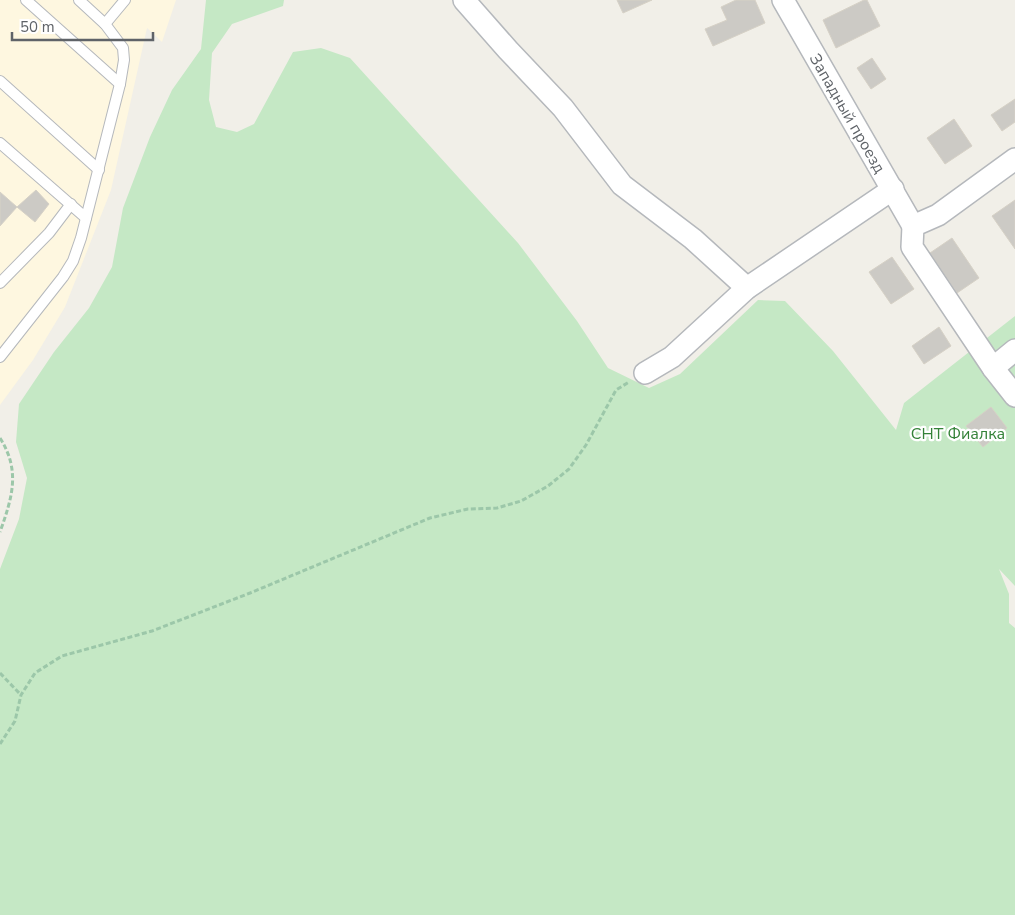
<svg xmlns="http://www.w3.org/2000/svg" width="1015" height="915" font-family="'Nunito Sans',sans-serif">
<rect width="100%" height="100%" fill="#f1efe8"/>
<polygon fill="#fef7e0" points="0,0 176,0 162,42 147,28 111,190 65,307 33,360 0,405"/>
<polygon fill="#c5e8c5" points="206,0 284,0 283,6 232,24 212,53 209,100 216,127 237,132 254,124 293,52 321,48 350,58 518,243 577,321 608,368 649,388 680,374 758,300 785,301 833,351 896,430 904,403 1015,316 1015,586 999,569 1009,594 1009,623 1015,628 1015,915 0,915 0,569 19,519 27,478 16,442 19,404 54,352 89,308 112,267 123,208 150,137 172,90 201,49"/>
<g fill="#cccac5" stroke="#d6d1c6">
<polygon points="617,0 652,0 623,13"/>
<polygon points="736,0 755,0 765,23 713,46 705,29 727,20 721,7"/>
<polygon points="864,0 867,0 880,26 836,48 823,20"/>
<polygon points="872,58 886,79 871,89 857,68"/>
<polygon points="1015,99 1015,122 1002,131 991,115"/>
<polygon points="954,119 972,146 945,164 927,138"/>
<polygon points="36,190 49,204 35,222 17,207"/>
<polygon points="0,192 17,207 0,226"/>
<polygon points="1015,200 1015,249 992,216"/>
<polygon points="952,238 979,278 957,293 930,253"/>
<polygon points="892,257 914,289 891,304 869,272"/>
<polygon points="939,327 951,346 924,364 912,346"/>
<polygon points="991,407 1007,428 983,447 966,426"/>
</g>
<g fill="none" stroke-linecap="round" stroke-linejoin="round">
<g stroke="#b5b8bc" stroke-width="12">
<g id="lane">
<polyline points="26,0 120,84"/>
<polyline points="105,24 125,0"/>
<polyline points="0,81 99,170"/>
<polyline points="0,143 86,218"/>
<polyline points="0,283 49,233 71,204"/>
<polyline points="0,357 63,277 73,261 81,238 120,84 124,60 123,48 105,24 79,0"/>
</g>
</g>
<g stroke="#b5b8bc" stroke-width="24">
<g id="street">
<polyline points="464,0 508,50 563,108 622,185 693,239 747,288"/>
<polyline points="783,0 913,226"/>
<polyline points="1015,159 938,215 913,226 912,247 993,368 1015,396"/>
<polyline points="993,368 1015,350"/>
<polyline points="645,373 672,357 747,288 893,189"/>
</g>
</g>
<g stroke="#9cc7a9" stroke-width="3" stroke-dasharray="5 2.5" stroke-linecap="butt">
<path d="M0 438C21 471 12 498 0 532"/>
<polyline points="0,673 21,695"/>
<polyline points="0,744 15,721 21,695 35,673 62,656 152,631 250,593 430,518 468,509 497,508 521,501 548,486 569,469 586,445 616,390 629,382"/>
</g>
<use href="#lane" stroke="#fff" stroke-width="10"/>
<use href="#street" stroke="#fff" stroke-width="21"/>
</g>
<g text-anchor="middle" stroke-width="4.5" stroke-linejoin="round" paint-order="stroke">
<g font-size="16" fill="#5f6368" stroke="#fff">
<text transform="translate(848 113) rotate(60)" y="6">Западный проезд</text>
</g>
<g font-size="16" fill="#348238" stroke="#fff">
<text x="958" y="439">СНТ Фиалка</text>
</g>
</g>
<path d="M12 32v8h141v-8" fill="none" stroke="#5f6368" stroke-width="2.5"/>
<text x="20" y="32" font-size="15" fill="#5f6368" stroke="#ffffff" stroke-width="4" paint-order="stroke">50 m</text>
</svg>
